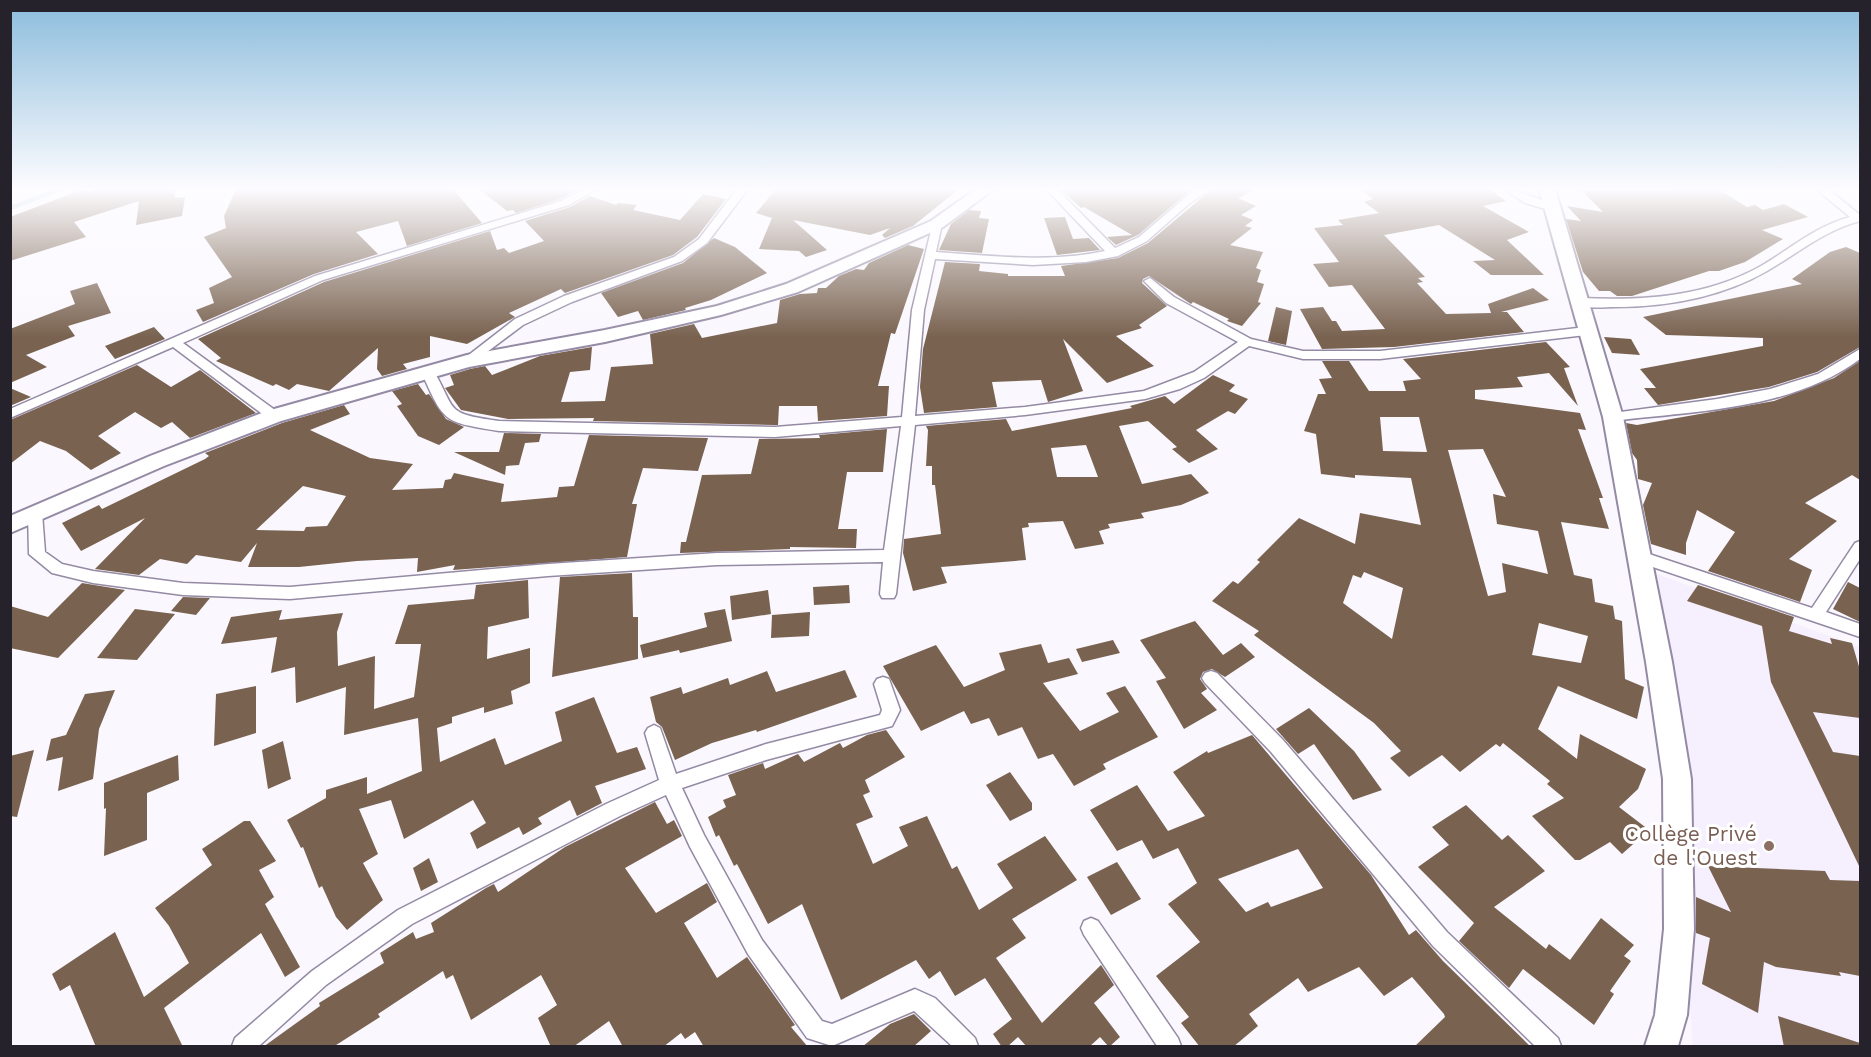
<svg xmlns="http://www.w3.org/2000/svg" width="1871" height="1057" font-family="'Work Sans',sans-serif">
<rect width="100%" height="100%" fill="#faf8fe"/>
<polygon fill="#f5effe" points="1657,574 1860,647 1860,1046 1693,1046"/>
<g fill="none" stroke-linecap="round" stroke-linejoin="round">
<polyline stroke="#a0c9ca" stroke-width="4.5" points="10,208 61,189"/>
</g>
<g fill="#796250" fill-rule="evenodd">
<polygon points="84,189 88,192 94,189 174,189 175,198 185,197 182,216 136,225 139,201 74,222 86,237 10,261 10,217"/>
<polygon points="236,189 453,189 482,223 407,246 398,221 356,232 378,254 314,274 203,322 196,310 214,303 209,288 232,277 204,237 226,228 224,216"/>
<polygon points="479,189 574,189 577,190 560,199 516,213 513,210 507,211"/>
<polygon points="776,189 959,189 913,226 885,238 882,235 890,228 870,235 793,220 827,250 806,257 799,251 759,249 772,218 756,213"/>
<polygon points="1060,189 1192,189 1138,235 1116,245 1107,237 1132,235 1084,207 1081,208"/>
<polygon points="1212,189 1257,189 1238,198 1256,206 1241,215 1253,220 1245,226 1252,228 1230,245 1263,252 1256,268 1261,270 1257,282 1264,284 1258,302 1261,303 1242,326 1227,321 1229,319 1193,302 1191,304 1149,276 1143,279 1142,283 1167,306 1139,325 1142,328 1116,336 1154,366 1107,383 1063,339 1083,391 1048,402 1041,380 992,382 997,407 924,413 920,387 923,349 945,262 980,264 979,271 1008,274 1008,276 1065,276 1061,266 1118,258 1148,243"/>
<polygon points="1359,189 1489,189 1506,201 1483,206 1529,232 1507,240 1544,275 1491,275 1473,261 1495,260 1439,225 1384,235 1425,277 1418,278 1423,282 1417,283 1446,314 1491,313 1488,304 1533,288 1549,300 1501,312 1507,312 1524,332 1394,347 1322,349 1300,309 1323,307 1332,321 1336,321 1342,331 1385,329 1352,285 1329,287 1313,264 1339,262 1314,228 1343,225 1338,220 1379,213 1364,202 1373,199"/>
<polygon points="1718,189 1747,207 1755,205 1763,210 1784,204 1808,217 1762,230 1783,239 1745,262 1719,271 1709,271 1632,296 1617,296 1610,291 1599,291 1583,272 1566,219 1581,221 1567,206 1603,212 1581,190"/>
<polygon points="703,194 726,199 697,237 673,255 565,293 561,289 509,313 515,317 467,344 430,336 430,357 403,364 407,369 382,376 377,369 378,348 329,391 297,384 289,390 276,384 273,386 216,361 221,358 198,339 324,282 490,231 497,250 504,248 509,253 544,241 525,221 570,207 590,196 616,205 618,203 637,205 633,210 680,220"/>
<polygon points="969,210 981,211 979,218 989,219 982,253 939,250 951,224"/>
<polygon points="1065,217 1073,239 1089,238 1100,250 1057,255 1044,218"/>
<polygon points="714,238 735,247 767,273 711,300 685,308 686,310 643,320 638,311 618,317 601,293 683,263"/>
<polygon points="908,245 924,249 895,334 891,333 878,386 889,386 887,416 818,421 817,406 779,406 778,425 775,425 593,421 594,418 508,419 461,410 445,388 454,385 450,375 470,369 485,366 492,375 540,356 592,347 590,370 570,372 561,402 605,401 611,367 653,364 650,334 694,324 702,338 777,323 780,300 800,294 817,293 818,288 826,288 839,276 856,269 864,270 869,263"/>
<polygon points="1846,247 1860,253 1860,347 1817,372 1769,387 1658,405 1644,388 1656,388 1640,369 1763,346 1763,338 1666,335 1643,317 1802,284 1792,279 1830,252"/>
<polygon points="97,283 111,313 68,326 75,336 26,355 47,367 10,383 10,329 75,304 70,291"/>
<polygon points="1276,307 1292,311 1286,345 1268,341"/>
<polygon points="154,327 165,339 115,359 105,346"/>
<polygon points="1604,337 1631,339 1640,355 1612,353"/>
<path d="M1546 342 1570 367 1564 368 1578 406 1549 373 1517 377 1523 387 1475 390V399L1580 413 1586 430 1578 429 1603 498H1599L1609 529 1561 522 1574 575 1592 579 1595 602 1613 606 1615 619 1622 621 1625 679 1644 687 1637 719 1558 686 1538 729 1577 759 1580 734 1646 769 1638 789 1619 807 1649 830 1622 854 1610 842 1580 860H1575L1532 816 1564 798 1547 784 1550 781 1503 743 1500 747 1496 744 1460 772 1442 755 1409 777 1390 758 1401 751 1374 723 1254 635 1259 631 1212 601 1233 581 1238 584 1260 562 1257 560 1299 518 1355 544 1360 513 1421 525 1411 478 1355 475V478L1321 474 1316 434 1304 431 1318 394H1326L1319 379 1332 378 1322 361H1349L1369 391H1406L1403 381 1421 379 1403 359ZM1380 417H1419L1427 452 1383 451ZM1483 449 1506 497 1493 494 1497 524 1538 531 1548 574 1502 563 1506 592 1488 596 1448 450ZM1364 572 1403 588 1392 639 1343 603 1353 575 1361 578ZM1539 623 1588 636 1581 663 1532 655Z"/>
<polygon points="1860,361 1860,480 1852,475 1805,503 1837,521 1789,559 1812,570 1800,602 1708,571 1735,532 1697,510 1686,543 1686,555 1651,544 1643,505 1652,483 1638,479 1637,460 1632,453 1626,423 1637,425 1774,401 1834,378"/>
<polygon points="137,365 171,387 200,370 256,413 190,438 172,422 161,428 135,412 98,436 121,453 91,470 66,451 40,441 10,464 10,420"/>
<path d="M1213 375 1235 385 1229 391 1248 399 1235 414 1228 411 1196 430 1218 449 1189 463 1172 449 1177 447 1148 421 1119 426 1142 484 1191 474 1209 493 1181 505 1141 513 1144 518 1108 524 1110 528 1099 531 1104 544 1075 549 1063 521 1028 523 1029 527 1022 528 1026 560 941 567 947 583 913 591 903 553 904 539 941 534 935 485H932V466H926L928 430 926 426 1006 419 1012 431 1132 408 1130 406 1165 396 1174 404ZM1086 445 1098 477H1057L1051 448Z"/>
<polygon points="418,384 426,395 429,394 446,419 464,427 439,445 418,436 397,406 402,404 392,391"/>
<polygon points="10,388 31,397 10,406"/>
<path d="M344 405 350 414 310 430 370 458 413 464 392 490 443 488 445 480 451 479 454 473 504 484 501 502 557 497 559 487 574 486 589 435 708 438 698 471 643 468 632 504H637L627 557 453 570 455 565 417 572 418 558 357 561 299 567H248L257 543 241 562 196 555 187 564 160 559 139 575 95 569 145 518 81 551 62 523 99 505 102 509 205 459 209 456 205 453 282 423ZM303 486 346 496 327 526 306 527 304 531 256 530Z"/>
<polygon points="887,429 883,472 847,472 838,529 857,529 856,548 790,547 790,549 680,553 681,542 686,542 702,475 751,474 759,439 820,438 819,435"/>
<polygon points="504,433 541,434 539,442 525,443 519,465 506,466 505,475 454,452 499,452"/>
<polygon points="632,573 633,617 638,617 638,659 552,677 560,577"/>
<polygon points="528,580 529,618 488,627 487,659 530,648 530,683 511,691 513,704 484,713 484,707 452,717 452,723 437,728 440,762 495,738 505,765 562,741 555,712 594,697 617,753 637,747 646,769 595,786 602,803 577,816 570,800 538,818 542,824 523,835 519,827 477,849 470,833 486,823 473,800 404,839 391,800 359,809 378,854 363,863 383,900 347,930 336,917 322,886 319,888 303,847 301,848 287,820 326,798 326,790 367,777 367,794 422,771 418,718 344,735 346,687 296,703 295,667 271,673 277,637 221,644 231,617 282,610 279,620 343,613 337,632 338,666 375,656 374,709 414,697 421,644 395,644 408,605 474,599 476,585"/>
<polygon points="1848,582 1860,588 1860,622 1833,609"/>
<polygon points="82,583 125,590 58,658 10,648 10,606 48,617"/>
<polygon points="849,585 850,603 814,605 813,587"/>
<polygon points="1698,585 1794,617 1789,631 1832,644 1830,638 1852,643 1860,670 1860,718 1813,712 1833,752 1860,756 1860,868 1771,682 1762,626 1687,601"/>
<polygon points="768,590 771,614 732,620 730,596"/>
<polygon points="183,597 210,598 196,615 171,611"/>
<polygon points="135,609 175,614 137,660 97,658"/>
<polygon points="725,609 732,641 680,653 679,650 643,658 640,645 707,627 704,613"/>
<polygon points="810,612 809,636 771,638 772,615"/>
<polygon points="1195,621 1223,655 1241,643 1255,657 1225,677 1212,669 1203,672 1200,679 1207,689 1201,693 1217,710 1184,729 1156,681 1166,678 1140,640"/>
<polygon points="1113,640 1120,653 1082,662 1076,649"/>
<polygon points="1041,644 1048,663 1069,658 1078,674 1043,683 1080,731 1119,712 1106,693 1125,686 1158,737 1103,764 1106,769 1074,786 1053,754 1038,759 1022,727 998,736 989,718 971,724 964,711 921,731 883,666 936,645 964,687 1005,670 999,653"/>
<polygon points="845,670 857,697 757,732 756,730 712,743 675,760 662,727 656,722 650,697 681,687 683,694 728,678 730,685 767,671 776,692"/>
<polygon points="256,686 256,733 214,746 216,694"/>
<polygon points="115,690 99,729 93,779 58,791 63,757 46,761 51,739 66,735 85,694"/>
<polygon points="1309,708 1354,751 1382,790 1353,800 1314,744 1298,754 1276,729"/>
<polygon points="886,730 905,757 865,780 870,792 863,795 873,817 856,824 873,864 908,846 899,827 927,816 952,869 957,866 979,910 1013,888 997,864 1045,836 1077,880 1012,919 1026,938 996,958 1042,1023 1101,965 1114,985 1094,1003 1120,1037 1109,1047 1100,1037 1089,1047 1027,1047 1018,1037 1007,1047 1002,1047 993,1034 1012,1019 985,978 955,996 940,971 929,979 916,960 841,1000 802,904 768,924 737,864 734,866 719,835 716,837 708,817 726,807 723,800 736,795 728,775 763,763 765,769 798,754 804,762 840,743 843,748 867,735"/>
<path d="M1252 735 1371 875 1409 935 1416 930 1443 961 1531 1047H1414L1445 1017 1444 1014 1412 977 1384 996 1359 967 1308 992 1298 978 1249 1014 1258 1026 1233 1047H1200L1181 1023 1189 1017 1156 976 1200 942 1168 904 1197 883 1178 848 1153 859 1142 840 1117 851 1090 810 1137 785 1168 831 1205 816 1173 772 1207 751 1208 753ZM1298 849 1323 888 1271 907 1268 902 1246 912 1218 879Z"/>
<polygon points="283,741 291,779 268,789 262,750"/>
<polygon points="34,750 17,817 10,816 10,756"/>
<polygon points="178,755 179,780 147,793 147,840 104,856 106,808 104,809 104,783"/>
<polygon points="1010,772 1032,803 1032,810 1010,821 986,785"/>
<polygon points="655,802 667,824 674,820 682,836 625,868 656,913 707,883 717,902 684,923 717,978 747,957 795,1025 791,1027 808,1047 704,1047 695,1032 685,1039 681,1033 663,1047 623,1047 609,1021 573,1047 551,1047 538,1018 557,1005 541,975 471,1020 453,975 446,979 443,971 378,1014 380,1017 333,1047 263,1047 320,1006 319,1003 384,963 380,953 413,932 416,939 434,932 431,923 486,888 494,884 498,892 565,847"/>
<polygon points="1466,805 1502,840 1508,835 1545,871 1494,907 1546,949 1549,944 1570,960 1601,918 1634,945 1624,956 1631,961 1610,991 1614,994 1594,1025 1523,969 1509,988 1459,941 1474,923 1418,867 1449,845 1432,827"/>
<polygon points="244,821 250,821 276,861 259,870 274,897 265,904 300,967 285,977 261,933 164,1008 183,1047 96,1047 70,985 60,991 52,974 115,932 144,997 189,963 169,926 155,908 212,865 202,849"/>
<polygon points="429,858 438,882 421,891 413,868"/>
<polygon points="1117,862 1141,899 1111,915 1087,877"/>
<polygon points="1708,866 1825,871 1830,880 1860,881 1860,976 1839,972 1841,976 1776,967 1764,962 1758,1013 1702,984 1710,938 1696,933 1696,897 1731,912"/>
<polygon points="914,1014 931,1031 913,1047 862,1047 890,1024"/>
<polygon points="1778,1016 1860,1043 1860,1047 1784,1047"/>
</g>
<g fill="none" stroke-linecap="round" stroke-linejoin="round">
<g stroke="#948aa4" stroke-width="3">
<g id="street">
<polygon points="584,189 597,189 569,205 323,280 183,343 279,413 281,416 279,419 269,419 173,347 10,418 10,409 315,276 561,201"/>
<polygon points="737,189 748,189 707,243 682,261 572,302 523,325 471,364 463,364 461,361 515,319 564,296 674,257 699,239"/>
<path d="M1046 189H1057L1115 248 1139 237 1192 192 1197 189H1210L1190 203 1147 241 1118 256 1086 262 1033 265 935 259 924 310 915 416 1025 407 1144 391 1194 372 1238 342 1166 303 1144 281 1150 278 1174 297 1251 339 1303 351H1380L1586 327 1592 331 1586 335 1380 359H1303L1249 346 1204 378 1180 389 1145 399 1025 415 915 425 896 594 894 598H882L880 594 883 562 717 565 548 576 290 599 183 595 93 583 52 573 29 554 28 513 35 508 42 513 45 552 62 564 93 571 183 583 290 587 548 564 717 553 884 550 901 426 775 437 499 431C443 422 444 423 421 371L422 368H432C458 412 443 413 499 421L775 427 902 417 912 310 933 222 942 224 936 252C993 256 1049 263 1105 251Z"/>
<path d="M1504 189C1514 189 1550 202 1557 208L1552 211 1525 203Z"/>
<path d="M1816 189H1828L1860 215V221C1825 230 1798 253 1767 271 1722 297 1667 307 1615 307 1604 307 1584 310 1575 302L1581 298C1642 301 1706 297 1761 266 1790 249 1816 226 1850 217Z"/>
<path d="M1860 349V359C1792 410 1694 411 1613 421L1606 417 1613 413 1717 399 1770 389 1818 374Z"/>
<polygon points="1860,541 1860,559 1826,612 1860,624 1860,637 1635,561 1632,557 1635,553 1640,551 1812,608 1855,543"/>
<polygon points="1211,671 1217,673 1283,740 1447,932 1558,1038 1561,1046 1535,1046 1433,946 1271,752 1205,683 1202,678 1205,673"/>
<polygon points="883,677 889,679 900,710 892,726 766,760 682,788 704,835 762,940 822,1021 832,1024 915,989 935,998 975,1038 978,1046 952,1046 914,1011 832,1046 807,1038 748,954 690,847 666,795 620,816 412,924 326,985 259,1046 232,1046 235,1038 312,971 398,910 606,804 659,780 645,733 648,728 654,725 660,728 676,774 766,744 880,715 882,710 874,684 877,679"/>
<polygon points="1091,918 1098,921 1178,1038 1181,1046 1157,1046 1084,935 1081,928 1084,921"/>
</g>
</g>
<g stroke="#948aa4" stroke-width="4">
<g id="secondary">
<polygon points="976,189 994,189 943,227 798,292 721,315 605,342 469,367 281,421 164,466 10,533 10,516 150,456 267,411 467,355 605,330 717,306 786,284 931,221"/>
<polygon points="1539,189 1555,189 1623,417 1672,662 1691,779 1694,929 1687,1015 1678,1046 1645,1046 1655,1015 1664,929 1663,779 1646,662 1603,417"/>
</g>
</g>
<use href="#street" fill="#fff" fill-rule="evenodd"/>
<use href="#secondary" fill="#fff" fill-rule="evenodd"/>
</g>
<linearGradient id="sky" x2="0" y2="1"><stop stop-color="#8bbcdc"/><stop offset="0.56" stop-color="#fdfcff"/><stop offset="1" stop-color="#fdfcff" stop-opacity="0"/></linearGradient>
<rect width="1871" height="337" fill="url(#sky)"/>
<circle fill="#8d6e63" stroke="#fff" stroke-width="2" cx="1769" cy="846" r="6"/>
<g text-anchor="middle" stroke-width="6" stroke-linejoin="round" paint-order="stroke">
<g font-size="21" fill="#785e54" stroke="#fff" text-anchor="end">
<text x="1757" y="841">Collège Privé<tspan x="1757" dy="24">de l'Ouest</tspan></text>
</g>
</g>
<rect width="1871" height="1057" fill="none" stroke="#26222c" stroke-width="24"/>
</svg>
